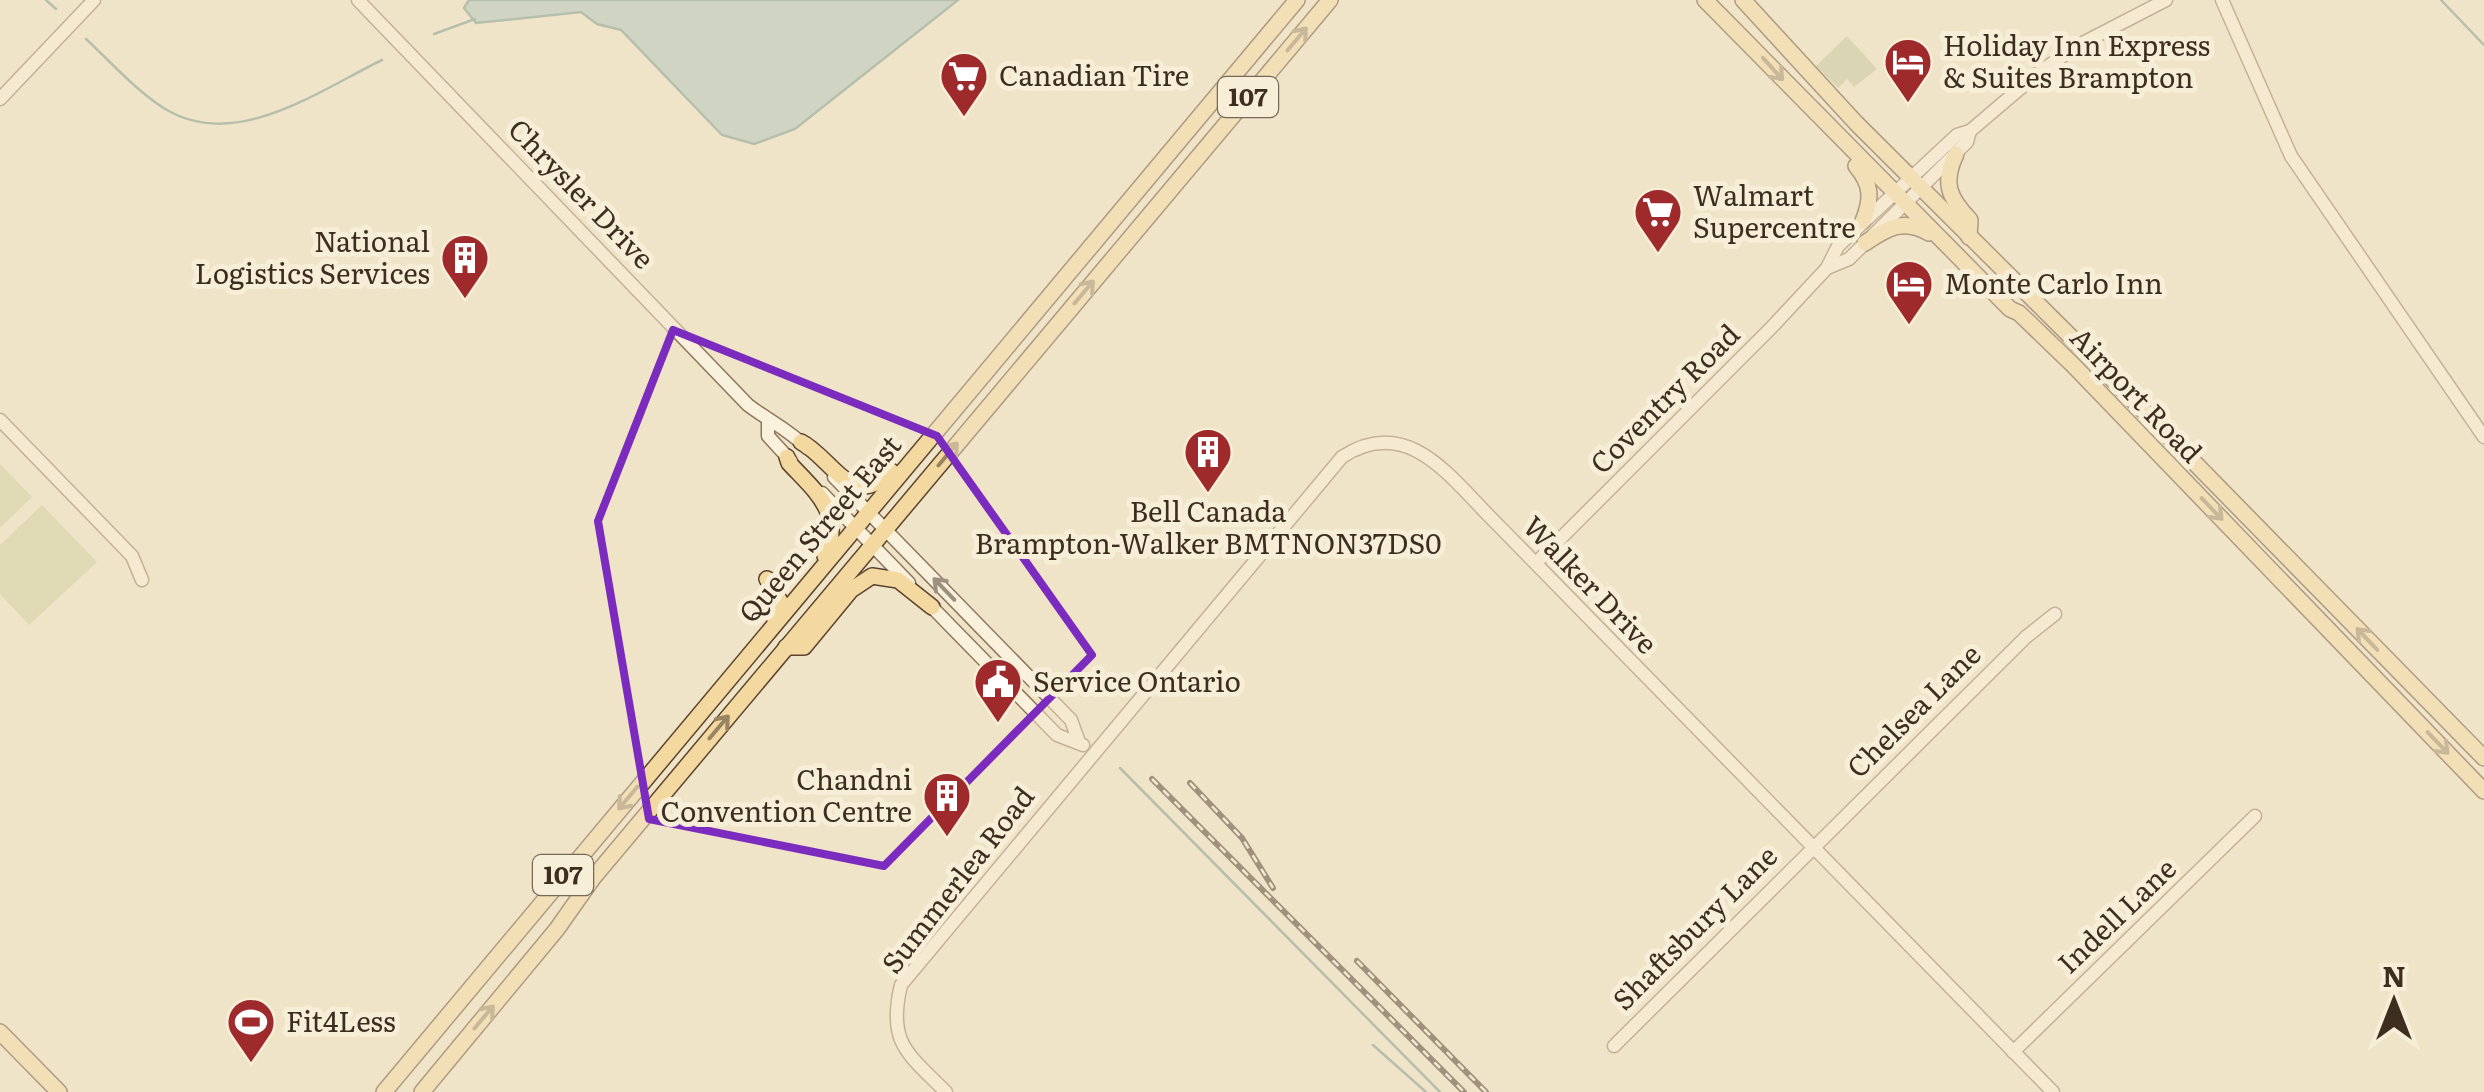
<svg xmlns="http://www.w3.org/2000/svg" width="2484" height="1092" font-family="Literata,serif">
<rect width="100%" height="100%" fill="#f0e4c8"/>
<g fill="#c9cf9b">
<polygon points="0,464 32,497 0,528"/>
<polygon points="42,505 97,562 29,625 0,594 0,545"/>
</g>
<polygon fill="#bfc49a" points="1847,36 1877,69 1854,87 1847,79 1838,88 1816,66"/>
<polygon fill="#a9c4bc" stroke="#6f938a" stroke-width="2.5" points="469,0 958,0 795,129 754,144 722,135 621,30 597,24 581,12 476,23 464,8"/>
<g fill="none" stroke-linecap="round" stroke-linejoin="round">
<g stroke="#6f938a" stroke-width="2.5">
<polyline points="46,0 56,9"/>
<polyline points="2441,0 2484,45"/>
<polyline points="434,34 475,19"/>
<path d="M86 39C111 62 138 93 167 110 237 151 320 90 382 60"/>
<polyline points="1120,768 1440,1092"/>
<polyline points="1373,1045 1426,1092"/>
</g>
<g stroke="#8d765c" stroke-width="15">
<g id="minor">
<path d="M358 0 748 405C769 421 788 429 807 448"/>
<polyline points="2222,0 2291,156 2484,437"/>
<polyline points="0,99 94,0"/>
<polyline points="1827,268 1849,259 1967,142 1970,131"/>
<polyline points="0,420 132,556 142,580"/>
<polyline points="768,420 768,436 791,461"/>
<polyline points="834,477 1071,720 1079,742"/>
<polyline points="822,493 909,583"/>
<polyline points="1536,563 1771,328 1827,268 1838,246 1957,135 1970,131 2037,74 2077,46 2166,0"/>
<polyline points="926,601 1057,735 1083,745"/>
<polyline points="1614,1046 2026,637 2055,614"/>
<polyline points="2013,1052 2255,816"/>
<path d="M946 1092C908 1054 887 1043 901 985L1342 457C1409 413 1452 480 1497 524L2053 1092"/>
</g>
</g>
<g stroke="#5b4430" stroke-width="18">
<g id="major">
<polyline points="1705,0 2010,309 2019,313 2073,365 2484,791"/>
<polyline points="1743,0 1856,123 2082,348 2484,758"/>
<path d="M1956 154C1942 183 1949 198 1970 220L1969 237"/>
<path d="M1856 166C1872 185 1872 199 1863 221"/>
<path d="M1865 243C1887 228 1904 218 1929 233"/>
<path d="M801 442C831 457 852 512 891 471"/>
<path d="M787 457 789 463C816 492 844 513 825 556"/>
<polyline points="767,579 780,601 775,620"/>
<polyline points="786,647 804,647 851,590 872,576 898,580 932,607"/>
<polyline points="0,1032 59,1092"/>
<polyline points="384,1092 1297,0"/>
<polyline points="422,1092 557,929 593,878 1330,0"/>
</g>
</g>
<use href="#minor" stroke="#faf1dc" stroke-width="12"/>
<use href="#major" stroke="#f3d9a0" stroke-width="15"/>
<g stroke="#3d2e20" stroke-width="6">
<g id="rail">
<polyline points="1152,779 1464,1092"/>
<polyline points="1190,783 1242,838 1273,888"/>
<polyline points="1357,961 1486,1092"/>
</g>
</g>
<use href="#rail" stroke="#f7eed8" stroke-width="2.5" stroke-dasharray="8" stroke-linecap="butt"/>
</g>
<defs><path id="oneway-shaft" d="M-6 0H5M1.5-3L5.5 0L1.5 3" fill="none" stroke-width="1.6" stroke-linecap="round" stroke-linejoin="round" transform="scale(2.5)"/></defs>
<g stroke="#988460">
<use href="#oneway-shaft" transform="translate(1297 39) rotate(-50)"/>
<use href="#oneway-shaft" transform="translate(1773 69) rotate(48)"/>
<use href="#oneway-shaft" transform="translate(1084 292) rotate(-50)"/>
<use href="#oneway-shaft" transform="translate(948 454) rotate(-50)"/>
<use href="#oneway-shaft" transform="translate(2212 509) rotate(46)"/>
<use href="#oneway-shaft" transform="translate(2367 639) rotate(-134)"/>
<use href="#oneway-shaft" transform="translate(719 727) rotate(-50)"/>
<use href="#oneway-shaft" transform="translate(2438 743) rotate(46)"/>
<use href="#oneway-shaft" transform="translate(628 798) rotate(130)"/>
<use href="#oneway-shaft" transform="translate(484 1017) rotate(-50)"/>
</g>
<use stroke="#9c907e" href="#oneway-shaft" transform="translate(944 589) rotate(-134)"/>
<path d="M0 0H2484V1092H0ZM673 330 937 436 1092 655 884 866 649 819 598 521Z" fill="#f0e4c8" fill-opacity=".55" fill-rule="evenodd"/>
<path fill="none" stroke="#7b2cbf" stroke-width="8" stroke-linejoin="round" d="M673 330 937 436 1092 655 884 866 649 819 598 521Z"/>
<defs>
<g id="hotel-pin" transform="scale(2.5)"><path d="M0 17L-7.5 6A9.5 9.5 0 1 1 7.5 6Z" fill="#9e2a2b" stroke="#f7eed8"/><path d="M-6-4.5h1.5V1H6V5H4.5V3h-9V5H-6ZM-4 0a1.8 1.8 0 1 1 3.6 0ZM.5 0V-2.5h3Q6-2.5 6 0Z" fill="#fff"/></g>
<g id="supermarket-pin" transform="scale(2.5)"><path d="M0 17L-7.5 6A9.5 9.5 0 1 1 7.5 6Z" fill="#9e2a2b" stroke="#f7eed8"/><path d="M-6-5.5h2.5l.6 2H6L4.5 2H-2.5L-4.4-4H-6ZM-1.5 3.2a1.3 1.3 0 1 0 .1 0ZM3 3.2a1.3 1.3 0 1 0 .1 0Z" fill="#fff"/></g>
<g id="building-pin" transform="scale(2.5)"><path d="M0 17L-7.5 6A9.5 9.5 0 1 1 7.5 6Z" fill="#9e2a2b" stroke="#f7eed8"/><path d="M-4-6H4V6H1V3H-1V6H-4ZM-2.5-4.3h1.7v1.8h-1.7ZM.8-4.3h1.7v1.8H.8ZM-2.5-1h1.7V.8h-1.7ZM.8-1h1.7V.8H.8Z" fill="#fff"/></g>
<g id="civic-pin" transform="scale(2.5)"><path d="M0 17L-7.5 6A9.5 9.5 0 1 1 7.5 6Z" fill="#9e2a2b" stroke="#f7eed8"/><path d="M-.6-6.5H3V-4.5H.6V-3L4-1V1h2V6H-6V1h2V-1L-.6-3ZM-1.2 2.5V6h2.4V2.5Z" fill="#fff"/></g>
<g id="stadium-pin" transform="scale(2.5)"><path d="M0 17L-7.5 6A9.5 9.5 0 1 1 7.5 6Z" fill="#9e2a2b" stroke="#f7eed8"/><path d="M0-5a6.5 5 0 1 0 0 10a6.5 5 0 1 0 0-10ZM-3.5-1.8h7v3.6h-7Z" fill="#fff"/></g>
</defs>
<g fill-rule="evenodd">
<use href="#hotel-pin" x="1908" y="62"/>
<use href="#supermarket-pin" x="964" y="76"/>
<use href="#supermarket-pin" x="1658" y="212"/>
<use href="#building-pin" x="465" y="258"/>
<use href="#hotel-pin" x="1909" y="284"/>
<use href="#building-pin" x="1208" y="452"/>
<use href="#civic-pin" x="998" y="682"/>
<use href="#building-pin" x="947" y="796"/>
<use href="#stadium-pin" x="251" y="1022"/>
</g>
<g text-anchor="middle" stroke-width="10" stroke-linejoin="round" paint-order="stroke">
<g fill="#f7eed8" stroke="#756857" stroke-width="2.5">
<rect x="1218" y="77" width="60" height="40" rx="8"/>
<rect x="533" y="855" width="60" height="40" rx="8"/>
</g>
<g font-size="25" font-weight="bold" fill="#3d2e20">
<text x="1248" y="106">107</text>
<text x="563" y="884">107</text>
</g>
<g font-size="28" fill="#3d2e20" stroke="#f7eed8" text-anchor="start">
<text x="1943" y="56">Holiday Inn Express<tspan x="1943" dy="32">&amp; Suites Brampton</tspan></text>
<text x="999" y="86">Canadian Tire</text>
<text x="1693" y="206">Walmart<tspan x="1693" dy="32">Supercentre</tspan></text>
<text x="430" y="252" text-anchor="end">National<tspan x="430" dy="32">Logistics Services</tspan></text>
<text x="1944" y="294">Monte Carlo Inn</text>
<text x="1208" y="522" text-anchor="middle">Bell Canada<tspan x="1208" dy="32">Brampton-Walker BMTNON37DS0</tspan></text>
<text x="1033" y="692">Service Ontario</text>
<text x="912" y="790" text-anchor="end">Chandni<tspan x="912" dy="32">Convention Centre</tspan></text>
<text x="286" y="1032">Fit4Less</text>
</g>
<g font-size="28" fill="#3d2e20" stroke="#f7eed8">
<text transform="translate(581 194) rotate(46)" y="10">Chrysler Drive</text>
<text transform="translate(2136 395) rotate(46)" y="10">Airport Road</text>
<text transform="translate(1665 399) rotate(-45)" y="10">Coventry Road</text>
<text transform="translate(820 529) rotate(-50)" y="10">Queen Street East</text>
<text transform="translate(1590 585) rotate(46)" y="10">Walker Drive</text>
<text transform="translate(1914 711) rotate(-45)" y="10">Chelsea Lane</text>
<text transform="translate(958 880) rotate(-52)" y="10">Summerlea Road</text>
<text transform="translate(2117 916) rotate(-44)" y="10">Indell Lane</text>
<text transform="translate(1695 928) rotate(-45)" y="10">Shaftsbury Lane</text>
</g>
</g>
<g transform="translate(2394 1002)" stroke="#f7eed8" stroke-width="8" paint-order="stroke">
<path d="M0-8L18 38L0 25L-18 38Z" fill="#3d2e20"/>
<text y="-15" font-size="28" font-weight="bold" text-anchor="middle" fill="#3d2e20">N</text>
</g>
</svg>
